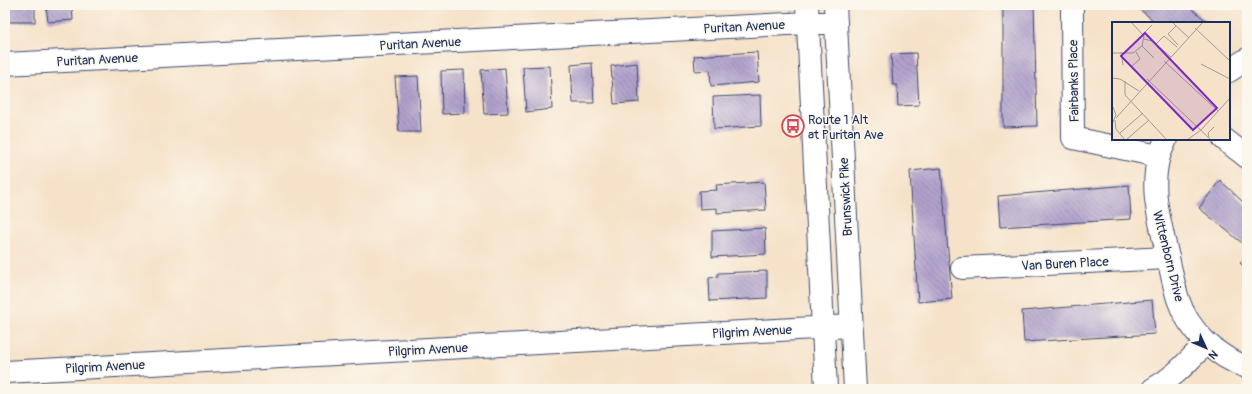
<svg xmlns="http://www.w3.org/2000/svg" width="1252" height="394" font-family="Pangolin,sans-serif">
<defs>
<pattern id="building-back-hatch" width="6" height="6" patternUnits="userSpaceOnUse"><rect width="6" height="6" fill="#b0a0cb"/><path d="M-1 5l2 2M0 0l6 6M5-1l2 2" fill="none" stroke="#8e83a8"/></pattern>
</defs>
<rect width="100%" height="100%" fill="#fbf7ec"/>
<filter id="ink" filterUnits="userSpaceOnUse"><feTurbulence type="fractalNoise" baseFrequency=".025" numOctaves="2"/><feDisplacementMap in="SourceGraphic" scale="8" xChannelSelector="R" yChannelSelector="G"/><feConvolveMatrix kernelMatrix="1 2 1 2 8 2 1 2 1" color-interpolation-filters="sRGB"/></filter>
<filter id="wash" filterUnits="userSpaceOnUse"><feTurbulence type="fractalNoise" baseFrequency=".012" numOctaves="4" result="noise"/><feDisplacementMap in="SourceGraphic" scale="16" xChannelSelector="R" yChannelSelector="G"/><feGaussianBlur stdDeviation="0.9" result="paint"/><feColorMatrix in="noise" values="0 0 0 0 0 0 0 0 0 0 0 0 0 0 0 0 0 1.4 0 .05"/><feComposite in="paint" operator="in"/></filter>
<g filter="url(#wash)">
<rect width="100%" height="100%" fill="#f6e2c9"/>
<g id="blocks">
<g fill="url(#building-back-hatch)">
<rect x="5" y="5" width="30" height="17"/>
<polygon points="46,5 72,5 73,20 48,22"/>
<polygon points="1003,5 1034,5 1037,126 1003,127"/>
<polygon points="1134,5 1187,5 1209,23 1157,23"/>
<polygon points="757,52 759,82 711,86 710,70 695,71 694,56"/>
<polygon points="916,53 919,105 898,106 897,85 893,85 891,54"/>
<polygon points="592,63 594,103 573,103 571,65"/>
<polygon points="637,63 639,102 614,104 611,66"/>
<polygon points="550,66 552,109 526,112 523,67"/>
<polygon points="505,68 508,113 484,114 481,70"/>
<polygon points="464,70 465,113 442,114 441,71"/>
<polygon points="418,76 421,132 399,132 395,77"/>
<polygon points="760,95 761,126 714,129 713,97"/>
<polygon points="941,168 952,299 918,302 910,171"/>
<polygon points="1220,180 1247,206 1247,247 1199,208"/>
<polygon points="764,182 766,210 717,213 717,208 700,209 699,191 717,190 716,185"/>
<polygon points="1129,185 1131,219 1000,227 998,196"/>
<polygon points="765,228 766,254 712,257 712,231"/>
<polygon points="1247,253 1247,269 1240,263"/>
<polygon points="767,271 767,298 710,301 709,278 718,277 718,273"/>
<polygon points="1152,300 1155,334 1024,342 1022,311"/>
</g>
</g>
</g>
<g filter="url(#ink)">
<use href="#blocks" fill-opacity="0" stroke="#3c4a6e" stroke-width="1"/>
<g fill="none" stroke-linecap="round" stroke-linejoin="round">
<g stroke="#3c4a6e" stroke-width="24">
<g id="minor">
<polyline points="1072,9 1073,138 1159,156"/>
<polyline points="5,64 808,23 836,23"/>
<polyline points="1229,71 1247,59"/>
<path d="M1166 139C1164 145 1161 150 1159 156 1150 188 1159 218 1166 249 1170 265 1173 283 1178 299 1188 330 1216 357 1247 367"/>
<polyline points="1224,139 1247,157"/>
<polyline points="962,268 1168,258"/>
<polyline points="5,372 851,326"/>
<path d="M1153 389C1175 377 1189 360 1206 343"/>
</g>
</g>
<g stroke="#3c4a6e" stroke-width="24">
<g id="major">
<polyline points="807,5 826,389"/>
<polyline points="835,5 855,389"/>
</g>
</g>
<use href="#minor" stroke="#fff" stroke-width="22"/>
<use href="#major" stroke="#fff" stroke-width="22"/>
</g>
</g>
<defs>
<g id="bus-ring" transform="scale(1.15)"><circle r="9.5" fill="#fbf7ec" stroke="#d1495b" stroke-width="1.5"/><path d="M-5-6H5V4H4V6H2V4H-2V6H-4V4H-5ZM-3.5-4V0h7V-4ZM-3.5 1.2v1.5H-2V1.2ZM2 1.2v1.5H3.5V1.2Z" fill="#d1495b"/></g>
</defs>
<g fill-rule="evenodd">
<use href="#bus-ring" x="793" y="126"/>
</g>
<g text-anchor="middle" stroke-width="3" stroke-linejoin="round" paint-order="stroke">
<g font-size="13" fill="#1b2f5e" stroke="#fbf7ec">
<text transform="translate(744 26) rotate(-3)" y="5">Puritan Avenue</text>
<text transform="translate(420 43) rotate(-3)" y="5">Puritan Avenue</text>
<text transform="translate(97 59) rotate(-3)" y="5">Puritan Avenue</text>
<text transform="translate(1073 81) rotate(-91)" y="5">Fairbanks Place</text>
<text transform="translate(845 197) rotate(-93)" y="5">Brunswick Pike</text>
<text transform="translate(1169 256) rotate(76)" y="5">Wittenborn Drive</text>
<text transform="translate(1065 263) rotate(-3)" y="5">Van Buren Place</text>
<text transform="translate(752 331) rotate(-3)" y="5">Pilgrim Avenue</text>
<text transform="translate(428 349) rotate(-3)" y="5">Pilgrim Avenue</text>
<text transform="translate(105 366) rotate(-3)" y="5">Pilgrim Avenue</text>
</g>
<g font-size="13" fill="#1b2f5e" stroke="#fbf7ec" text-anchor="start">
<text x="808" y="124">Route 1 Alt<tspan x="808" dy="15">at Puritan Ave</tspan></text>
</g>
</g>
<g transform="translate(1112 22)">
<rect width="118" height="118" fill="#f6e2c9"/>
<path fill="none" stroke="#9e9a9e" stroke-width="1" d="M60 0 77 16M64 4 56 12 66 23M83 6 118 39M31 12 40 3M32 17 40 19 59 35M44 22 52 14 65 25M30 24 42 36M9 30 11 43M0 31H21L30 24 32 14 19 0M52 39 106 89M89 42 118 57M20 44 28 37 24 30M0 56 8 57 27 69M35 57 99 118M13 59V73L55 118M4 96 91 0M3 98 4 107 13 118M0 102 4 93 1 85M89 108 118 76M8 111 31 91M97 115 96 111 102 105M14 118 37 98M75 118 89 108"/>
<path fill="#7b2cbf" fill-opacity="0.15" stroke="#7b2cbf" stroke-width="2" d="M33 11 105 86 81 108 9 34Z"/>
<rect width="118" height="118" fill="none" stroke="#1b2f5e" stroke-width="2"/>
</g>
<rect width="1252" height="394" fill="none" stroke="#fbf7ec" stroke-width="20"/>
<g transform="translate(1206 348) rotate(134)" stroke="#fbf7ec" stroke-width="3" paint-order="stroke">
<path d="M0-3L7 15L0 10L-7 15Z" fill="#1b2f5e"/>
<text y="-6" font-size="11" font-weight="bold" text-anchor="middle" fill="#1b2f5e">N</text>
</g>
</svg>
